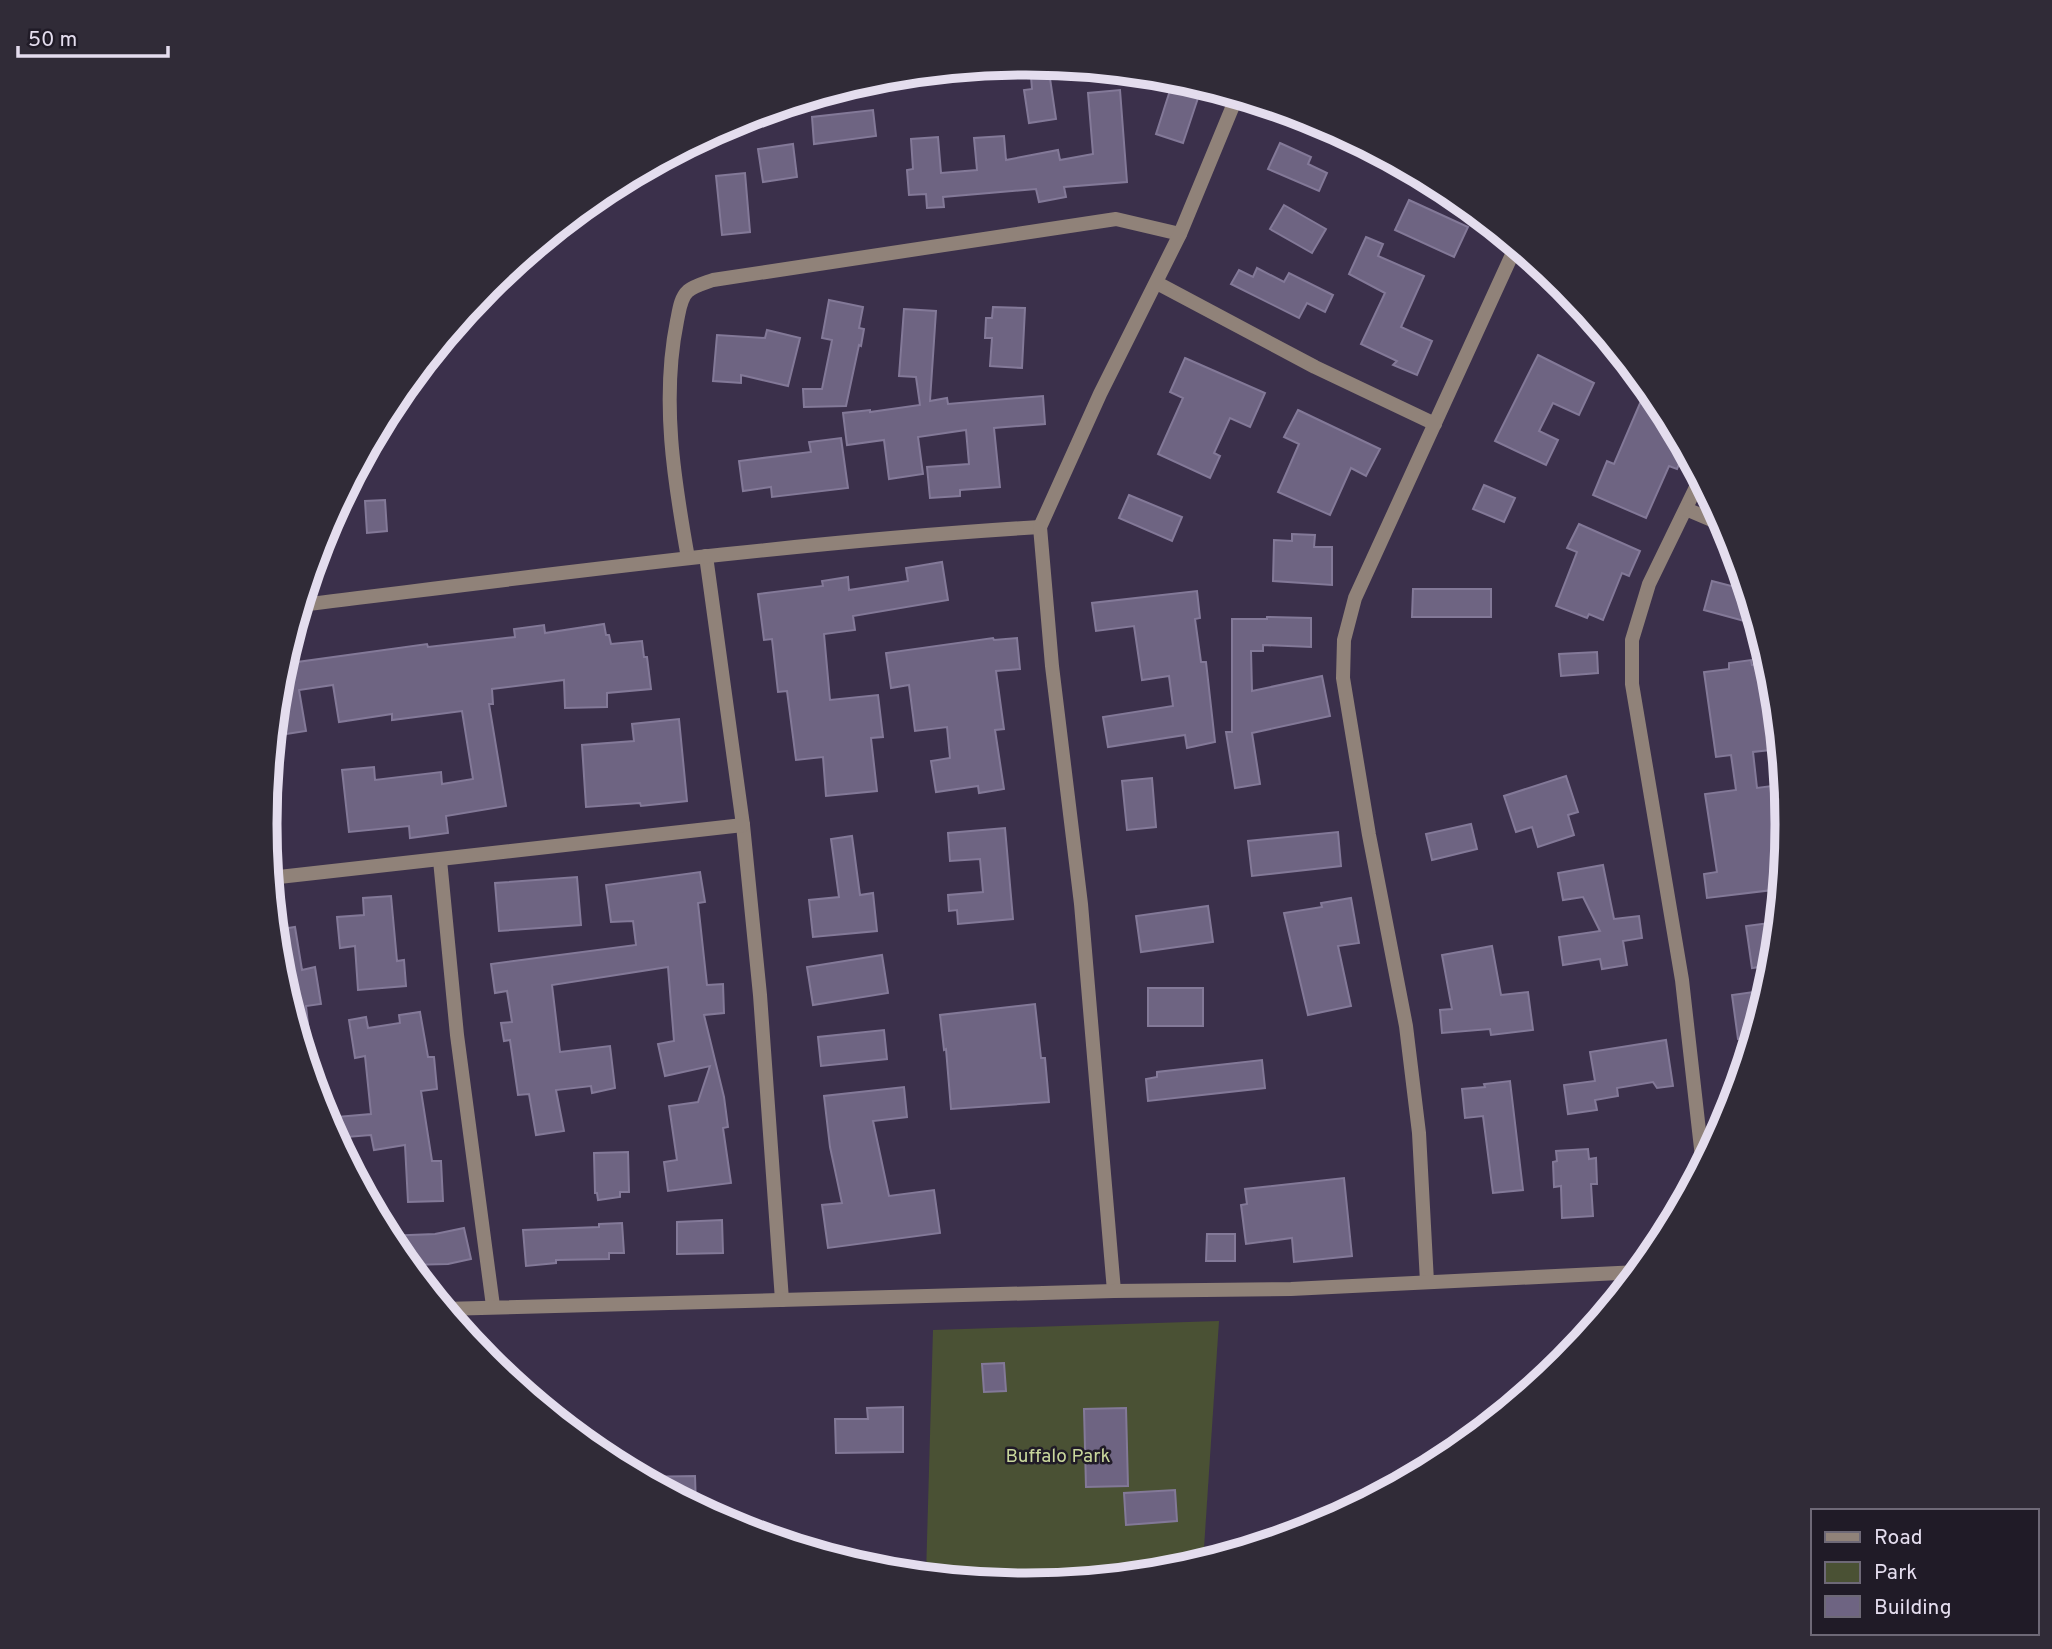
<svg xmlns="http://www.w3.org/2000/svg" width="2052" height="1649" font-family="Overpass,sans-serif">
<rect width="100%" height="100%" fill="#3b304b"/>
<polygon fill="#4a5134" points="1219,1321 1203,1563 1174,1571 1026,1586 926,1576 933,1330"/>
<g fill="#6e6482" stroke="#837998" stroke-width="2">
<polygon points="1038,64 1048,65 1056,119 1029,123 1024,90 1032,89 1030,65"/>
<polygon points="1174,78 1202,86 1183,143 1156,134"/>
<polygon points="1120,90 1127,182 1064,187 1066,197 1039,202 1036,189 943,197 944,207 927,208 926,194 909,195 907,170 913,169 911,139 938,137 941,173 977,170 974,138 1004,136 1006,160 1058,150 1060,160 1093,154 1088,93"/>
<polygon points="873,110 876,136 814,144 812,117"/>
<polygon points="1280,143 1311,157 1308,164 1327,173 1319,191 1268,169"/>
<polygon points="793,144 797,177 763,182 758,149"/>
<polygon points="745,173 750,232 722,235 716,176"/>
<polygon points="1409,200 1468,227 1454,257 1395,230"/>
<polygon points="1284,205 1326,229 1312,253 1270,229"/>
<polygon points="1366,237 1383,244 1378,256 1424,276 1401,327 1432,341 1417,375 1393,365 1397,361 1361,344 1385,293 1349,274"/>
<polygon points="1257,268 1284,282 1289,273 1333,295 1325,312 1307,303 1299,318 1231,284 1239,270 1253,277"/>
<polygon points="829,300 863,307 859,328 864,329 861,346 859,345 846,406 804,407 803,389 822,389 832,340 822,338"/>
<polygon points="993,307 1025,308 1022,368 990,366 992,338 985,338 986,318 992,318"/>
<polygon points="904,309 936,311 930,401 947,398 948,404 1043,396 1045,424 994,428 1000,487 960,490 960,496 930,498 927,467 969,464 966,430 918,437 923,474 889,479 884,440 847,445 843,413 870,410 870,412 920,405 916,377 899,376"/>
<polygon points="767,330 800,338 788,386 741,375 741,383 713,381 717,335 765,338"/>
<polygon points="1538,355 1594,383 1579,415 1553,403 1539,431 1558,440 1546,465 1495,441"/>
<polygon points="1185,358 1265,393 1250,427 1230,418 1214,453 1220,456 1210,478 1158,454 1183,398 1170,392"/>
<polygon points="1647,387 1659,402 1685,450 1677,469 1669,466 1646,518 1593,495 1607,461 1614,464"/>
<polygon points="1298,410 1380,449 1366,476 1351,468 1330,515 1278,492 1299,444 1284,437"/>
<polygon points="841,438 848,488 772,497 771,487 743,491 739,461 811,452 809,442"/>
<polygon points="1484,485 1515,498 1504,522 1473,509"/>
<polygon points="1129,495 1182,517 1172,541 1119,518"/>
<polygon points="385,500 387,531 367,533 365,501"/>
<polygon points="1579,524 1640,551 1629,576 1622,573 1603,620 1589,614 1587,618 1556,606 1577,552 1567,548"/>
<polygon points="1292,534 1315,535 1314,547 1332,547 1332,585 1273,581 1274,540 1292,541"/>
<polygon points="942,562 948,600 853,616 855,630 824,634 830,700 878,695 883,737 871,738 877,791 826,796 823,757 796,760 787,691 778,692 772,639 764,640 758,594 823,586 822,581 848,577 849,590 908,581 906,568"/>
<polygon points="1712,581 1747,590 1752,609 1748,622 1704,610"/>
<polygon points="1413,589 1491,589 1491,617 1412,617"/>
<polygon points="1197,591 1200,618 1195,619 1201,662 1206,662 1215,742 1187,748 1185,735 1108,747 1103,717 1173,706 1169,676 1142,680 1134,626 1096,631 1092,603"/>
<polygon points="1267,617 1311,618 1311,647 1263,645 1263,651 1251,651 1252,691 1322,676 1330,716 1252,733 1260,784 1235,788 1226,732 1232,732 1232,619 1267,619"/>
<polygon points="604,624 606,635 609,635 611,644 642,641 644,657 647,657 651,689 607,693 607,707 565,708 564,680 492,689 493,704 489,704 506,806 446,816 448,833 410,838 409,826 349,832 342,770 374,767 375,780 441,772 442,784 473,779 462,711 392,720 392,714 339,722 333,685 299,690 306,731 273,736 279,676 283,664 427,644 428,647 515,637 514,629 544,625 545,633"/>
<polygon points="993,638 994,640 1017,638 1020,669 996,671 1004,729 995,730 1004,789 979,793 978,786 936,792 931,761 950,758 947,727 915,731 909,685 891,688 886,653"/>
<polygon points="1597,652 1598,673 1561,676 1559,654"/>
<polygon points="1751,660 1752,665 1769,664 1773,676 1780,749 1753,752 1757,788 1780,785 1784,826 1773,827 1781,889 1707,898 1704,874 1717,872 1705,794 1736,790 1731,755 1716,757 1704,672 1729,669 1729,663"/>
<polygon points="679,719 687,801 641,806 640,803 586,807 582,745 634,741 632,724"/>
<polygon points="1566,776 1578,812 1568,815 1574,835 1538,847 1532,827 1516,832 1504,796"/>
<polygon points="1152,778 1156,827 1127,830 1122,781"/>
<polygon points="1471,824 1477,849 1432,860 1426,834"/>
<polygon points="1005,828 1013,919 958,924 957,910 949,911 948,895 983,892 980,859 950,861 948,833"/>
<polygon points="1338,832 1341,866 1252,876 1248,841"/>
<polygon points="852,836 860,895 873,893 877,931 813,937 809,900 839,897 831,839"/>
<polygon points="1603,865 1614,919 1639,916 1642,938 1623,941 1627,965 1602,969 1600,959 1563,965 1559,937 1600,931 1583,897 1563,900 1558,873"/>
<polygon points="700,872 705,902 698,903 707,985 723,984 724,1013 704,1015 724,1097 728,1127 723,1128 731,1183 668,1191 664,1162 677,1160 669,1106 698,1102 710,1066 665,1076 658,1044 674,1041 668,967 552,985 560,1052 610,1046 615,1088 592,1093 591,1086 556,1090 564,1131 536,1135 529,1094 518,1095 510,1040 504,1041 501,1023 512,1022 507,991 495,993 491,964 636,945 633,921 611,922 606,885"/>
<polygon points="577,877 581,925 499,931 495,883"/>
<polygon points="391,896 397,961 404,960 406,986 358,990 355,946 340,948 337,917 364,915 363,898"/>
<polygon points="1351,898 1359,943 1338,946 1351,1006 1308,1015 1284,913 1322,907 1321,903"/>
<polygon points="1208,906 1213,942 1141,952 1136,916"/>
<polygon points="1778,922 1774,965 1752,968 1746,926"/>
<polygon points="295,927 302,970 315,967 321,1004 306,1006 311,1052 303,1053 279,973 275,930"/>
<polygon points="1492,946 1501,995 1528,992 1533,1030 1491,1035 1490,1029 1442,1033 1440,1010 1452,1009 1442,955"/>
<polygon points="882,955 888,993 813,1005 807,967"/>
<rect x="1148" y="988" width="55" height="38"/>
<polygon points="1768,990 1754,1037 1738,1039 1732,995"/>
<polygon points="1035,1004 1041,1058 1045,1058 1049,1102 951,1109 946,1049 944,1050 940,1015"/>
<polygon points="420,1012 428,1057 434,1057 437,1089 421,1091 432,1161 441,1161 443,1201 408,1202 405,1145 374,1150 371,1135 334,1138 324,1118 371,1114 365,1056 355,1058 349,1020 366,1017 368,1028 400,1023 399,1015"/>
<polygon points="884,1030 887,1059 821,1066 818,1037"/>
<polygon points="1666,1040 1673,1086 1657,1088 1653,1082 1617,1088 1618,1096 1595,1100 1597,1110 1568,1114 1564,1085 1595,1081 1590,1052"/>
<polygon points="1262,1060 1265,1088 1148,1101 1146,1079 1157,1077 1157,1072"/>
<polygon points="1510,1081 1523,1190 1493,1193 1483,1116 1465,1118 1462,1089 1485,1087 1484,1084"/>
<polygon points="904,1087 907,1117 873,1121 889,1196 934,1190 940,1233 828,1248 822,1205 842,1203 830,1147 824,1096"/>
<polygon points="1588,1149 1589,1159 1596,1158 1597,1184 1591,1184 1593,1216 1562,1218 1561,1186 1554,1187 1553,1162 1557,1161 1556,1151"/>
<polygon points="628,1152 629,1192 620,1192 620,1197 598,1200 597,1193 595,1193 594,1153"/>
<polygon points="1344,1178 1352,1256 1294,1262 1292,1238 1246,1244 1241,1205 1247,1204 1245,1189"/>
<polygon points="722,1220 723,1253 677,1254 677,1222"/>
<polygon points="622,1223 624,1253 609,1253 609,1259 556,1260 556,1263 526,1266 523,1230 599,1227 599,1224"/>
<polygon points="464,1228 471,1259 448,1264 407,1265 386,1236 435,1234"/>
<polygon points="1207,1234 1235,1234 1235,1261 1206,1261"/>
<polygon points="1004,1363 1006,1391 984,1392 982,1364"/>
<polygon points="903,1407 903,1452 836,1453 835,1419 868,1419 867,1408"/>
<polygon points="1126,1408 1128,1486 1086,1487 1084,1409"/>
<polygon points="695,1476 696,1507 640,1477"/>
<polygon points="1175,1490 1177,1521 1126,1525 1124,1493"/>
</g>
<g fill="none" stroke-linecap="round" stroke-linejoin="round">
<g stroke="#908279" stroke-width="14">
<polyline points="1157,283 1315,367 1435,424"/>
<polyline points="1700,479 1649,584 1632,640 1632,684 1682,980 1703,1166"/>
<polyline points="1686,509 1726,526"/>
<polyline points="706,556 743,825 760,995 782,1300"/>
<path d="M688 558C674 480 661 400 677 321 679 312 680 298 688 291 694 286 705 283 713 280L1116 219 1180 234"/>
<path d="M301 605C547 575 793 542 1040 527"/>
<polyline points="440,860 457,1035 493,1306"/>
<polyline points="270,878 743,825"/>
<polyline points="1427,1282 1419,1133 1406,1026 1369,835 1343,678 1344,640 1355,598 1516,246"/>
<polyline points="1114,1291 1081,904 1052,666 1040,527 1100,394 1180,234 1237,96"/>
<polyline points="443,1309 1114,1291 1291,1289 1639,1272"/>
</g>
</g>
<g text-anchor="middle" stroke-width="5" stroke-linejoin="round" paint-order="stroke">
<g font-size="19" fill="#c9d79c" stroke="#201b27">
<text x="1058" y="1462">Buffalo Park</text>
</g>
</g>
<path d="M0 0H2052V1649H0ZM277 824a749 749 0 1 1 1498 0a749 749 0 1 1-1498 0Z" fill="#302b37" fill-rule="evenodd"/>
<path fill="none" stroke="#e4ddee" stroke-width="9" d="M277 824a749 749 0 1 1 1498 0a749 749 0 1 1-1498 0Z"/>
<rect x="1811" y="1509" width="228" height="126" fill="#201b27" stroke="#6e6977" stroke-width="2"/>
<rect x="1825" y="1532" width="35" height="10" fill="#908279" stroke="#6e6977" stroke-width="2"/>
<text x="1874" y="1544" font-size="21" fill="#e4ddee">Road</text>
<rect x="1825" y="1562" width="35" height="21" fill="#4a5134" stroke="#6e6977" stroke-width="2"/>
<text x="1874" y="1579" font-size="21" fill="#e4ddee">Park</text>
<rect x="1825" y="1596" width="35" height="21" fill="#6e6482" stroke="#6e6977" stroke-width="2"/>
<text x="1874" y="1614" font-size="21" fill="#e4ddee">Building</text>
<path d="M18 46v10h150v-10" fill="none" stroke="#e4ddee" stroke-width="3.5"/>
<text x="28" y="46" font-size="21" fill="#e4ddee" stroke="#201b27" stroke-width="5" paint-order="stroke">50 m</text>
</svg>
